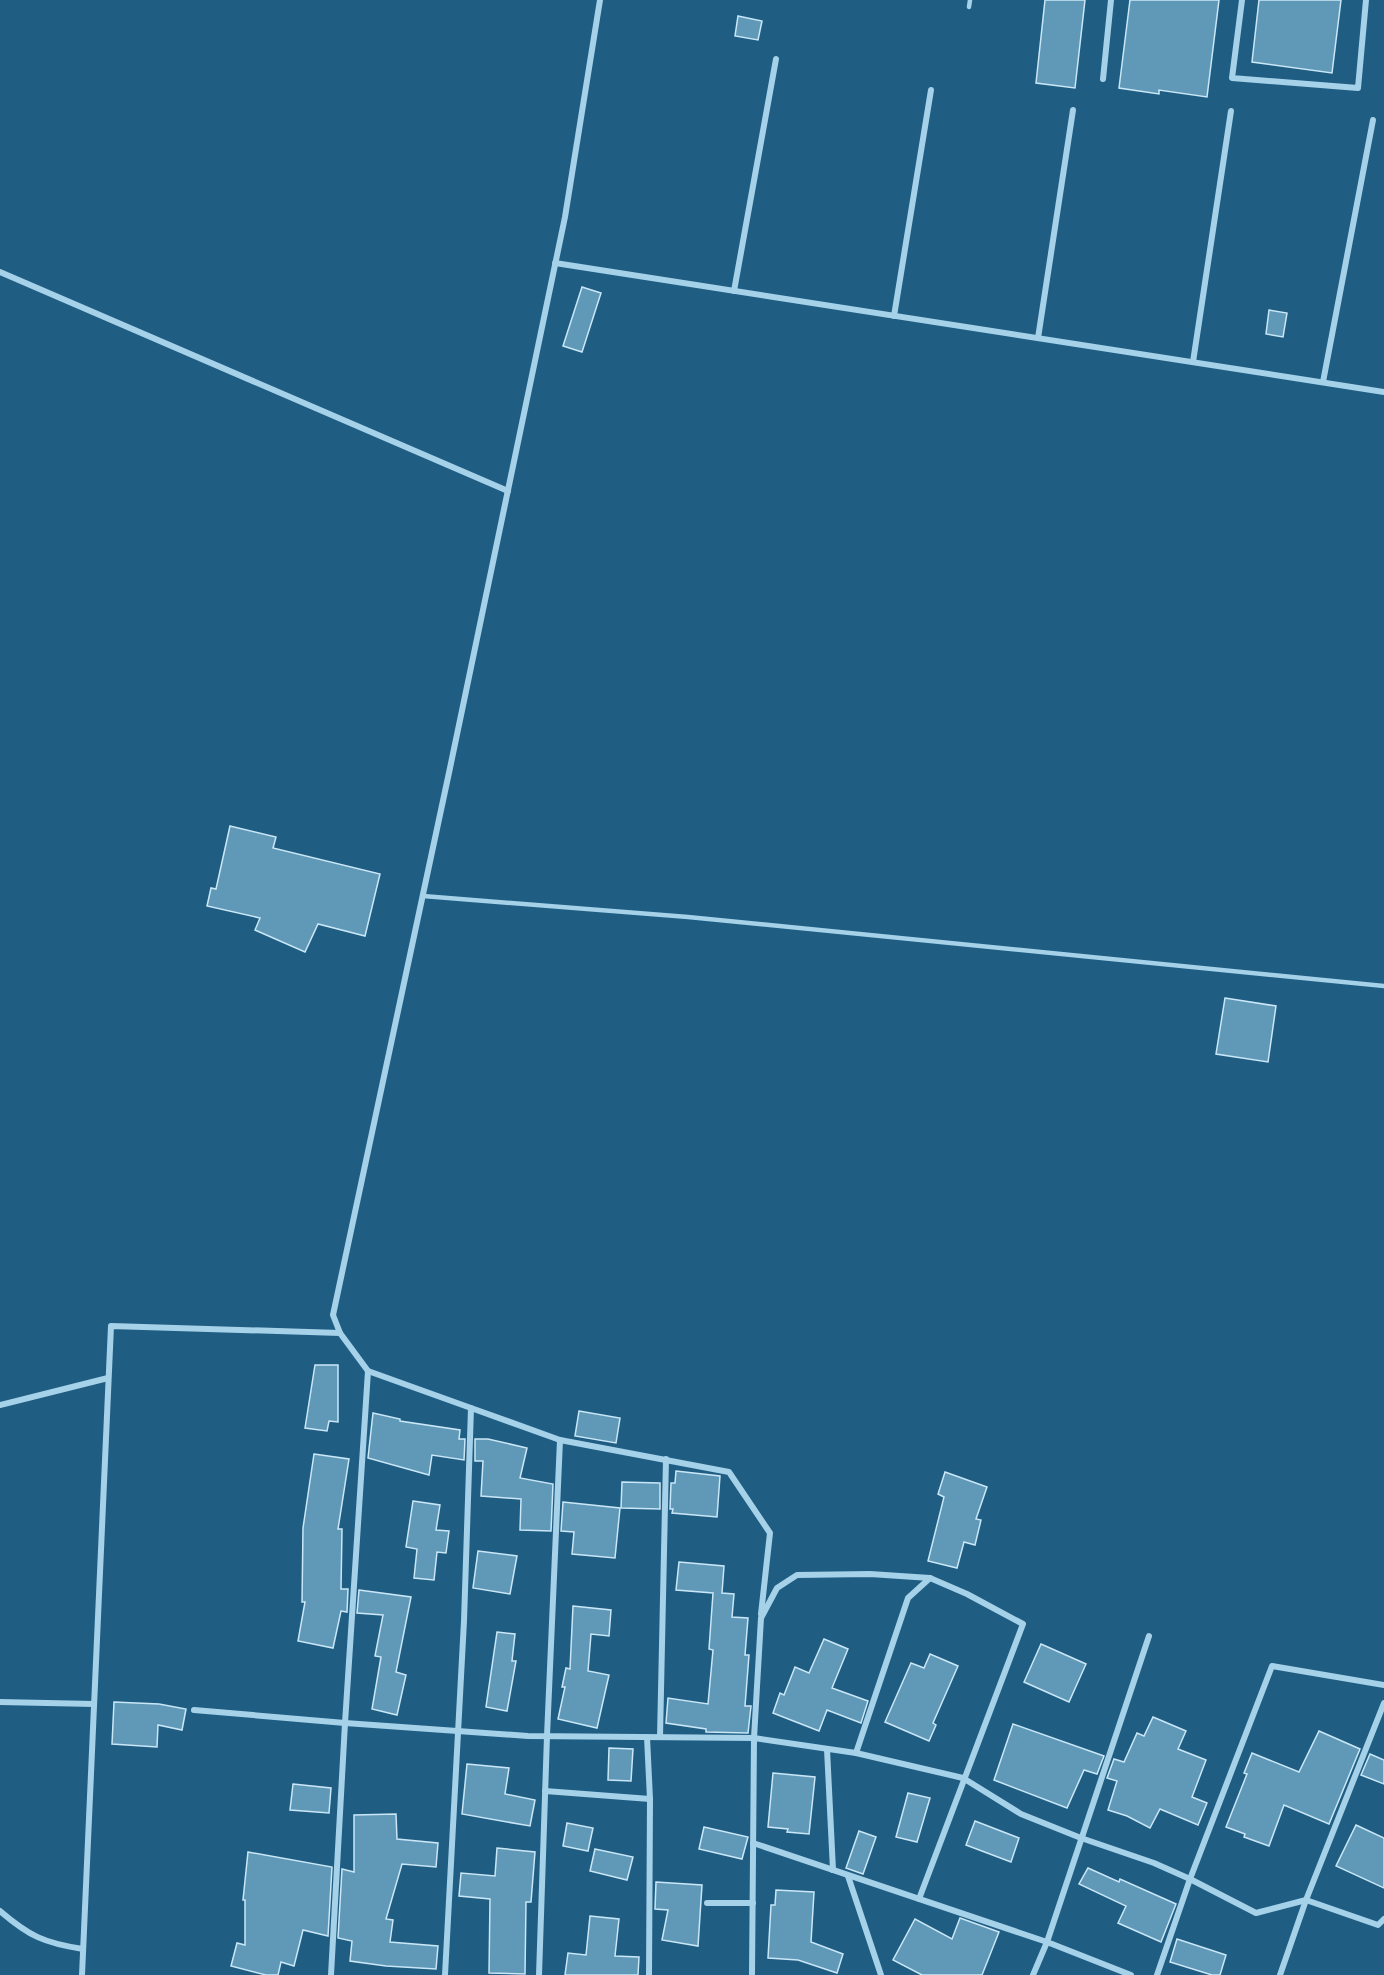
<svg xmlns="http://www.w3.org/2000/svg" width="1384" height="1975" font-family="'Noto Sans',sans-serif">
<rect width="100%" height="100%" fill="#1f5d82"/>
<g fill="#6098b7" stroke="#c9e7f7" stroke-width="1.5">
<polygon points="1045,0 1085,0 1075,88 1036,83"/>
<polygon points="1130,0 1219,0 1207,97 1159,90 1159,94 1119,88"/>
<polygon points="1259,0 1341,0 1332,73 1252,62"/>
<polygon points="738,16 762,21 758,40 735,36"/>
<polygon points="582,287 601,293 582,352 563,346"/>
<polygon points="1269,310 1287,313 1283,337 1266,334"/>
<polygon points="230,826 276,837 273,848 380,874 365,936 318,924 305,952 255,930 260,918 207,906 211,888 216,889"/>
<polygon points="1225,998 1276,1006 1268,1062 1216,1054"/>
<polygon points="315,1365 338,1365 338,1422 329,1421 327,1431 305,1428"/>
<polygon points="579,1411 620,1418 616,1443 575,1436"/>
<polygon points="373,1413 400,1419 400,1421 460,1430 459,1439 465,1439 464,1460 432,1455 429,1475 368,1458"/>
<polygon points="475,1439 488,1439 527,1448 520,1478 553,1484 551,1531 520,1530 521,1499 481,1496 483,1461 475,1461"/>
<polygon points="314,1454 349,1459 338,1529 342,1529 341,1589 348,1589 347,1612 341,1611 333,1648 298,1641 305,1602 302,1602 303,1528"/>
<polygon points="676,1471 720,1476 717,1517 672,1513 673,1509 670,1509 671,1483 675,1483"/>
<polygon points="945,1472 987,1487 976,1519 981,1520 975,1545 964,1542 957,1568 928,1561 944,1497 938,1494"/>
<polygon points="622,1482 660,1483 660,1509 621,1508"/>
<polygon points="413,1501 440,1505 436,1530 449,1531 446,1553 437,1552 434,1580 414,1578 417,1549 406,1547"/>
<polygon points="563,1502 620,1508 615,1558 572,1554 574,1532 561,1531"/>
<polygon points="478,1551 517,1556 510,1594 473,1588"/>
<polygon points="679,1562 724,1566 722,1593 734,1594 732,1617 748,1618 745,1655 749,1655 745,1706 751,1706 748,1733 706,1732 706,1729 666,1723 668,1698 708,1704 713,1650 709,1649 713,1593 676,1590"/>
<polygon points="359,1590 411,1597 396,1672 406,1675 397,1715 372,1709 381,1657 375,1656 383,1615 357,1613"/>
<polygon points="573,1606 611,1610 609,1636 591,1634 588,1671 609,1675 597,1728 558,1719 565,1687 562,1687 566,1668 570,1669"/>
<polygon points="497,1632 515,1634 512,1661 516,1661 507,1711 486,1707"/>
<polygon points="824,1639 848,1649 832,1688 868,1701 861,1723 827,1710 819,1731 773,1713 780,1693 784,1695 795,1667 809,1673"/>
<polygon points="1041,1644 1086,1664 1069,1702 1024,1682"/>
<polygon points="930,1654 958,1666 933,1723 936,1725 929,1741 885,1722 911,1663 924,1668"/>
<polygon points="114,1702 159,1704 186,1709 182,1730 158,1725 157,1747 112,1744"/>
<polygon points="1153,1717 1186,1731 1178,1749 1206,1760 1192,1797 1207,1803 1198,1825 1160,1809 1150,1828 1127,1816 1108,1810 1117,1781 1107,1778 1114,1759 1124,1762 1137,1733 1144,1736"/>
<polygon points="1013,1724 1104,1756 1097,1774 1084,1770 1067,1808 994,1780"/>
<polygon points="1319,1731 1360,1749 1329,1824 1284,1805 1269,1846 1244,1837 1245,1834 1226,1827 1247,1774 1244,1773 1252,1753 1299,1772"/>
<polygon points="609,1748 633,1749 631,1781 608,1780"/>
<polygon points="1370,1754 1384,1760 1384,1784 1361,1775"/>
<polygon points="467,1764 509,1768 505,1794 535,1800 530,1826 462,1814"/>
<polygon points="773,1773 815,1777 809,1834 787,1832 788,1829 768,1827"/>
<polygon points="293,1784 331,1788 329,1813 290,1810"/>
<polygon points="908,1793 930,1798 917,1842 896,1837"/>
<polygon points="396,1814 397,1839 438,1843 436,1867 402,1864 386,1919 393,1920 390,1942 438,1946 436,1969 386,1966 350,1961 352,1941 338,1938 342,1869 354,1872 354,1815"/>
<polygon points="975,1821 1019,1838 1011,1862 966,1845"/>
<polygon points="567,1823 593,1828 588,1851 563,1846"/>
<polygon points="1356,1825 1384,1838 1384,1888 1336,1866"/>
<polygon points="704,1827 748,1837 742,1859 699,1849"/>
<polygon points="859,1831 876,1837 863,1874 846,1868"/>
<polygon points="497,1848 535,1852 531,1902 526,1902 525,1974 489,1973 490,1899 459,1896 461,1873 495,1876"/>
<polygon points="595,1849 633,1857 627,1880 590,1871"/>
<polygon points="248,1852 332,1867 328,1936 303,1930 294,1966 281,1962 278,1975 266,1975 231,1966 237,1943 245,1945 245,1900 243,1900"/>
<polygon points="1088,1868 1119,1882 1120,1879 1176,1904 1161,1942 1118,1923 1126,1906 1079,1884"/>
<polygon points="656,1882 702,1885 698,1946 662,1940 668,1910 655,1909"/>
<polygon points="776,1890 814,1892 811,1942 843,1954 837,1973 798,1960 768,1958 771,1905 775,1905"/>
<polygon points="590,1916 619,1919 615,1956 639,1957 638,1975 565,1975 568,1953 586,1955"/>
<polygon points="960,1918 999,1932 982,1975 922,1975 893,1960 915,1919 952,1939"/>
<polygon points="1177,1939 1226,1955 1220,1975 1212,1975 1170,1962"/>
</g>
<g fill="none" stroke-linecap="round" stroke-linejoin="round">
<g stroke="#a5d1e9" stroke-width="4.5">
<polyline points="969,7 970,0"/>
<polyline points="423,896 688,917 1384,986"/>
</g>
<g stroke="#a5d1e9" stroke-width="6">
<polyline points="1242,0 1232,78 1358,88 1366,0"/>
<polyline points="1103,79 1111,0"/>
<polyline points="555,263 1384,392"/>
<polyline points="0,272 508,491"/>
<polyline points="734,291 776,59"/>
<polyline points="894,316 931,90"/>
<polyline points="1038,338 1073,110"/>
<polyline points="1193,362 1231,111"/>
<polyline points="1323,382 1373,120"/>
<polyline points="340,1333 333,1315 450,768 565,217 600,0"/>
<polyline points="368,1371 471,1408 464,1621 445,1975"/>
<polyline points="0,1405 108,1378"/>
<polyline points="471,1408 560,1440 729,1472 770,1533 761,1614"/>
<polyline points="0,1702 94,1704"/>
<polyline points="660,1737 666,1459"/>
<polyline points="827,1749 833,1870"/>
<polyline points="856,1753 908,1598 930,1578 967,1594 1023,1624 919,1899"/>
<polyline points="545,1791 650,1799 647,1737"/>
<polyline points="753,1843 1047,1942 1033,1975"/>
<polyline points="848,1876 881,1975"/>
<polyline points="707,1903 753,1903"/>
<path d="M0 1911C29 1936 44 1943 83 1949"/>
<polyline points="82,1975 111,1326 340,1333 368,1371 345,1723 194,1710"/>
<polyline points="331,1975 345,1723 528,1736 754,1738 856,1753 963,1778 1021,1814 1081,1838 1154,1863 1190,1879 1256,1913 1306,1900 1378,1925 1384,1919"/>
<polyline points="539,1975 547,1736 560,1440"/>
<polyline points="649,1975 650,1799"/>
<polyline points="752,1975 754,1738 761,1618 777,1588 797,1575 870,1574 930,1578"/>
<polyline points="1131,1975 1047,1942 1149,1636"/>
<polyline points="1157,1975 1190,1879 1272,1666 1384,1685"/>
<polyline points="1280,1975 1306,1900 1384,1703"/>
</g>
</g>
</svg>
